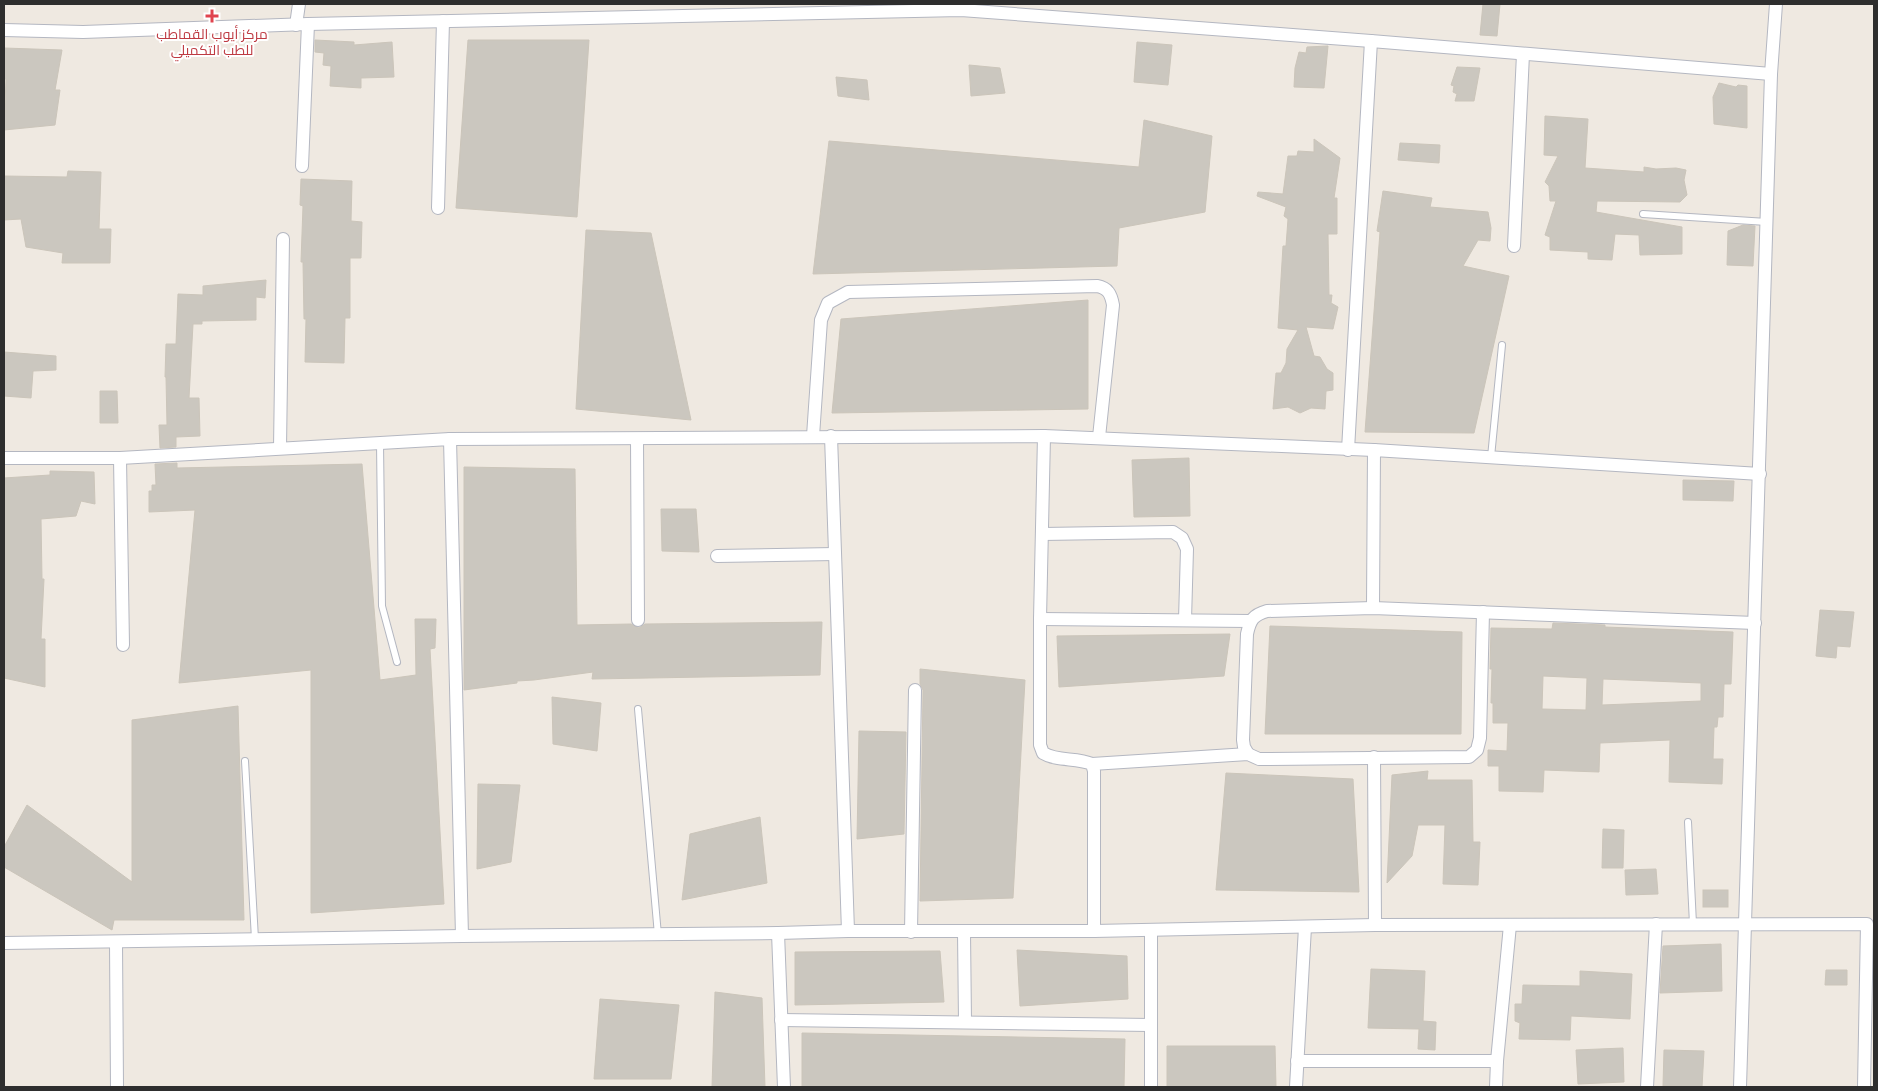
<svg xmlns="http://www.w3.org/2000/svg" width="1878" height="1091" font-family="Karla,Cairo,sans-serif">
<rect width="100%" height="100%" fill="#efe9e1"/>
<g fill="#cbc7bf" stroke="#cbc5ba" fill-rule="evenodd">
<polygon points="1483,4 1500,4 1497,36 1480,35"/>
<polygon points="315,40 354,42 354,45 392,42 394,77 361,78 361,88 330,86 331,66 323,65 324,53 315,52"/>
<polygon points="468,40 589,40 577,217 456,208"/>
<polygon points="1137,42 1172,45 1168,85 1134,82"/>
<polygon points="1328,46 1324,88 1294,87 1295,68 1299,52 1306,53 1307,47"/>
<polygon points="4,48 62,50 55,90 60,90 55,125 4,130 6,79 4,79"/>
<polygon points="969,65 1000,68 1005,93 971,96"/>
<polygon points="1457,67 1480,68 1474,101 1455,101 1457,94 1453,92 1454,86 1451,85"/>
<polygon points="836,77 867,80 869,100 838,96"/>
<polygon points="1719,83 1736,87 1738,85 1747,86 1747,128 1714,124 1713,97"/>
<polygon points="1545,116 1588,119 1585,168 1644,172 1644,167 1656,169 1676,168 1686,170 1684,180 1687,195 1680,202 1597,201 1596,212 1682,227 1682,254 1640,255 1639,235 1615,234 1612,260 1588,259 1588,252 1550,250 1550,237 1545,235 1556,201 1550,201 1549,186 1545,182 1558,156 1544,155"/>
<polygon points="1144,120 1212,136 1205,212 1119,228 1117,266 813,274 829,141 1139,167"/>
<polygon points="1314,139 1340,158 1334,198 1337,198 1337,234 1328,234 1329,295 1332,295 1331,303 1338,307 1333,329 1306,327 1314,356 1320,357 1327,369 1333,373 1333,390 1326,391 1325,409 1311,408 1300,413 1288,407 1273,409 1276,373 1281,373 1286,363 1287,349 1298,330 1278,328 1283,246 1286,246 1288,219 1284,216 1286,207 1257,196 1258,192 1283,194 1288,156 1297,156 1298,151 1314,152"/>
<polygon points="1400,143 1440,145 1439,163 1398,160"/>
<polygon points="68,171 101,172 99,229 111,229 110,263 62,263 63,253 26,247 21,219 4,220 4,176 67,177"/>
<polygon points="301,179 352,181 351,221 362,222 361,258 350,258 350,318 345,318 344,363 305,362 306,319 304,319 303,262 301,262 303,206 300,205"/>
<polygon points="1383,191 1432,198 1430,207 1488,212 1491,228 1490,241 1478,240 1463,266 1509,276 1474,433 1365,432 1380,232 1377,231"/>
<polygon points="1743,225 1755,226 1753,266 1727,265 1728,231"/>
<polygon points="586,230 651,233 691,420 576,409"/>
<polygon points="266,280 265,298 256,297 256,320 202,321 202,324 193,324 189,398 199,398 200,436 176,437 176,447 160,448 159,425 167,425 166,377 165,377 166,344 176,344 178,294 203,295 203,286"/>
<polygon points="1088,300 1088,409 832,413 841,319"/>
<polygon points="4,352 56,356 56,370 33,371 31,398 4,396"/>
<polygon points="100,391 117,391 118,423 100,423"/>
<polygon points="1189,458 1190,516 1134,517 1132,460"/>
<polygon points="177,463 177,468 362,464 380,680 416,675 415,619 436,619 435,648 430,649 444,904 311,913 311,670 179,683 195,510 149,512 149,491 152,491 152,485 156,485 155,464"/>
<polygon points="464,467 575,469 577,625 631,624 639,628 645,624 822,622 820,675 592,679 593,672 534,680 517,681 517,683 464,690"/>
<polygon points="50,471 94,472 95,504 81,501 76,516 41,519 42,579 44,579 41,639 45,639 45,687 4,678 4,478 50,475"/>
<polygon points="1683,480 1734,481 1733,501 1683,500"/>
<polygon points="661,509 696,509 699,552 662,551"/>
<polygon points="1820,610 1854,612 1850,647 1837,646 1836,658 1816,656"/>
<path d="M1553 623 1605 625V627L1733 632 1731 684H1724L1723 717H1718L1717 727H1714L1713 759H1723L1722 784 1669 782 1670 740 1600 743 1599 772 1544 770 1543 792 1499 791V766H1488V750L1507 751 1508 723H1493V703H1491L1492 669H1490L1491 628 1552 629ZM1543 676 1587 678 1586 710 1542 709ZM1603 679 1701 683V701L1602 705Z"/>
<polygon points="1270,626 1462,632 1461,734 1265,734"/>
<polygon points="1230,634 1224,676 1059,687 1057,636"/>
<polygon points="920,669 1025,680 1013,898 920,901 923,690 920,684"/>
<polygon points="552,697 601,703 597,751 553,744"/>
<polygon points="238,706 244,920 114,920 112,930 4,867 4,847 27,805 132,882 132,720"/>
<polygon points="859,731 906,732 904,834 857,839"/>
<polygon points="1428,771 1427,780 1472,780 1473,842 1480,842 1478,885 1443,884 1445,825 1418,825 1412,856 1387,883 1392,775"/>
<polygon points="1226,773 1353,779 1359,892 1216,890"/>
<polygon points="478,784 520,785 511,862 477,869"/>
<polygon points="760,817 767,883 682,900 690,834"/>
<polygon points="1603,829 1624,830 1623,868 1602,868"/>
<polygon points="1656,869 1658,894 1626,895 1625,870"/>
<rect x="1703" y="890" width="25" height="17"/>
<polygon points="1721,944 1722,991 1660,993 1663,946"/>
<polygon points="1017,950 1127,956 1128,999 1020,1006"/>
<polygon points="940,951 944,1002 795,1005 795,952"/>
<polygon points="1371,969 1425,971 1423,1021 1436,1022 1435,1050 1418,1049 1419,1029 1368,1028"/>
<polygon points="1826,970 1847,970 1847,985 1825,985"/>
<polygon points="1580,971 1632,974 1630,1019 1571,1016 1570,1040 1519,1039 1520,1023 1515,1021 1515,1004 1522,1004 1523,985 1580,986"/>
<polygon points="715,992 762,998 765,1087 712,1087"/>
<polygon points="600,999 679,1005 671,1079 594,1079"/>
<polygon points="802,1033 1125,1039 1124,1087 802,1087"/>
<polygon points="1167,1046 1275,1046 1276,1087 1167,1087"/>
<polygon points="1623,1048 1624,1082 1578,1084 1576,1050"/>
<polygon points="1664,1050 1704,1051 1702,1087 1663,1086"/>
</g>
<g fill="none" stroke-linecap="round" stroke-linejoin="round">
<g stroke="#b4b7c1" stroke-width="8">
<g id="lane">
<polyline points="1643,214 1767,222"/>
<polyline points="380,443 382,606 397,662"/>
<polyline points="1491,457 1502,345"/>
<polyline points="638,709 658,935"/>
<polyline points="245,761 255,939"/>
<polyline points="1688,822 1693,924"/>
</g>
</g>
<g stroke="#b4b7c1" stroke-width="14">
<g id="street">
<polyline points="296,25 299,4"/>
<polyline points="4,30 83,32 308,24 961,10 1371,41 1771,74"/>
<polyline points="302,166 308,24"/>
<polyline points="438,208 443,21"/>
<polyline points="1514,246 1523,54"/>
<path d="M813 436 821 320 828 303 848 292 1097 286C1108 288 1111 294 1113 305L1099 437"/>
<polyline points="831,436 848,931"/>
<path d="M1044 436 1040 619V745L1043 753C1058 762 1076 757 1092 764L1094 771V931"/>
<polyline points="450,439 1044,436 1374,450"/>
<polyline points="637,439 638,620"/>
<polyline points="280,448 283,239"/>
<polyline points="1348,450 1371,41"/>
<polyline points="4,458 120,458 450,439 462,936"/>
<polyline points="120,458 123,645"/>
<polyline points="1042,534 1173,532 1182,538 1187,549 1185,620"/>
<polyline points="717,556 835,554"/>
<polyline points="1373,608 1374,450 1760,474"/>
<polyline points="1040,619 1250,621"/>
<path d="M1248 754 1244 747 1243 740 1247 634C1250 620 1253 615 1267 611L1373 608 1755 623"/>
<polyline points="1374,757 1375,925"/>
<polyline points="1092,764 1248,754 1259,759 1469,757 1477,750 1480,738 1483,612"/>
<polyline points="1151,930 1151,1087"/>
<polyline points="911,932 915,690"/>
<polyline points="964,932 965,1022"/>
<polyline points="778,933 784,1087"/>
<polyline points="116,942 117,1087"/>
<polyline points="4,943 462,936 778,933 848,931 1094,931 1375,925 1867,924 1864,1087"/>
<polyline points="781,1020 1151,1025"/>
<polyline points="1297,1061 1497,1061"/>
<polyline points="1296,1087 1305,927"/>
<polyline points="1496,1087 1497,1061 1510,925"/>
<polyline points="1647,1087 1656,924"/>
<polyline points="1740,1087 1771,74 1776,4"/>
</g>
</g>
<use href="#lane" stroke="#fff" stroke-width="6"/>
<use href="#street" stroke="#fff" stroke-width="12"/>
</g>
<path fill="#e0444e" stroke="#fff" stroke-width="2" d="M209.5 8.5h5v5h5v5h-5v5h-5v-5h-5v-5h5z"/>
<g text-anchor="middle" stroke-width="4" stroke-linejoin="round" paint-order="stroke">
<g font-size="14" fill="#be3a42" stroke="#fff">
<text x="212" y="39">مركز أيوب القماطب<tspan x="212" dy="16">للطب التكميلي</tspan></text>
</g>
</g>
<rect width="1878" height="1091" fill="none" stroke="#2e2e2e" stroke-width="10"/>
</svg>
